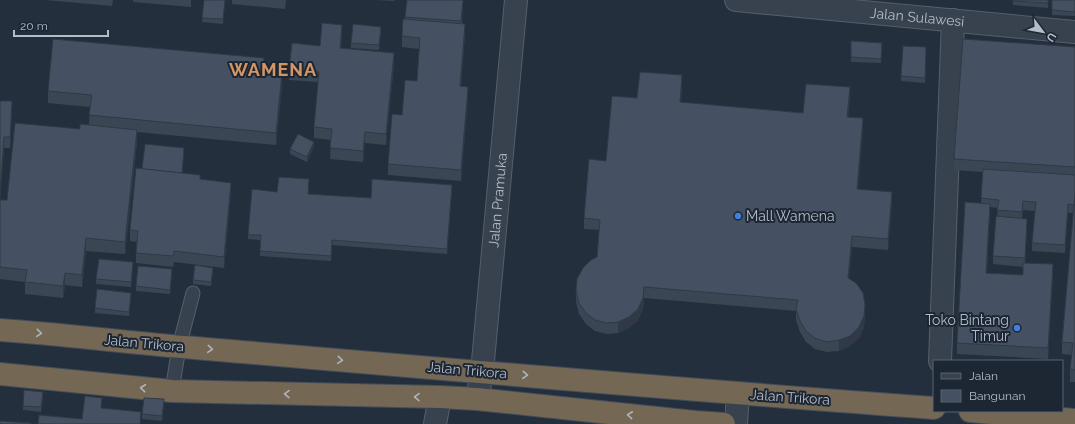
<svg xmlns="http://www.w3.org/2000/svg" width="1075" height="424" font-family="Raleway,sans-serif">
<rect width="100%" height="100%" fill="#242f3e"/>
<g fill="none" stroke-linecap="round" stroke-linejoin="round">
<g stroke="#565f6c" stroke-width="15">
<polyline id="lane" points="172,391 179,347 193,293"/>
</g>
<g stroke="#565f6c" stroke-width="24">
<g id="street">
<path id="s1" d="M736 0 1075 32"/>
<polyline points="940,361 953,20"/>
<path id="s2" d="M477 399 482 372 516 0"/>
<polyline points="435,424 440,397"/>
<polyline points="736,424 738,393"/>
</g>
</g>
<g stroke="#434c59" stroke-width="24">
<g id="highway">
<path d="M0 330C61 334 122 342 183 347 433 368 683 390 934 408"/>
<polyline points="0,374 172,391 440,397 477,399 695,422 724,424"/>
<polyline points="970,411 1075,420"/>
</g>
</g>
<use href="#lane" stroke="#38414e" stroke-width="13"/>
<use href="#street" stroke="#38414e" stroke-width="22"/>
<use href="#highway" stroke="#746855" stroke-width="22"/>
</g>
<g fill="#3b4654" fill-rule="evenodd">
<polygon points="45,0 113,0 112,6"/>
<polygon points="133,0 191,0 191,7 133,2"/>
<polygon points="204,0 225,0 223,24 202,22"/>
<polygon points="232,0 286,0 285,9 232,4"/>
<polygon points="375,0 395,0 394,1"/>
<polygon points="407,0 463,0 462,23 465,34 461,87 468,98 461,181 388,175 388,164 402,115 417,81 419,49 402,47 402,36 405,19"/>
<polygon points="1013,0 1048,0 1048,8 1013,5"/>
<polygon points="1052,0 1075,0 1075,16 1052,15"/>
<polygon points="381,31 379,50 351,48 351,43"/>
<polygon points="342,35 341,48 394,64 386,145 365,143 363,162 330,159 331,140 314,138 314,127 318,82 289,80 289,69 320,46"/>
<polygon points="851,41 882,48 881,63 851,62"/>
<path d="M1075 47V382H1070V369L1072 355 1062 354V342L1073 213H1068L1065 253 1032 251V243L1035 211 1023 210 1022 218 1027 227 1025 263 1053 275 1048 359 957 354V343L981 203 983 172 954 170V159ZM990 207 998 208 993 256V264L1023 267V275L987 273Z"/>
<polygon points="926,51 925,83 901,81 901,76"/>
<polygon points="264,72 282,86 276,145 137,132 137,142 125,254 86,251 82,287 65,285 63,298 25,294 25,282 0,279 0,101 12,112 10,148 4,148 0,200 7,200 80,129 89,125 90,107 48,103 48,91"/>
<polygon points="682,86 681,102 803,113 850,98 848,117 863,129 858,189 892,202 888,250 852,247 849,278 865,315 864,327 859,338 850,346 839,351 827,352 815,349 806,342 800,332 796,320 796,311 644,298 643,309 638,320 629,328 618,333 607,334 595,331 586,324 579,314 576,302 576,291 597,257 599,230 584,229 584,218 606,161 637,98"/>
<polygon points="314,147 307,162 290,154 290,149"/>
<polygon points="184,153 182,173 200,179 231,194 224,268 174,262 173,267 136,263 136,253 137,242 130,241 130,230 142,169"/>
<polygon points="309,184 309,194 371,198 452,190 447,254 332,245 331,261 260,256 260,240 248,239 248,235 277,192"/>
<polygon points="133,267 131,287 96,284 96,279"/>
<polygon points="213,272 211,286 193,284 193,280"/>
<polygon points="172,273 170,294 136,291 136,286"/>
<polygon points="131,297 129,316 95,313 95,308"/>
<polygon points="43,397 41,412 23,410 23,406"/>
<polygon points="164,404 162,421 142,419 142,414"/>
</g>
<g fill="#303945">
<polygon points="465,24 465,34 460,97 460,86"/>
<polygon points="342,25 342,35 340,59 340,48"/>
<polygon points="394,53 394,64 386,145 386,134"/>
<polygon points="282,73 282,86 276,145 276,133"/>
<polygon points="682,75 682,86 680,113 680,102"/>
<polygon points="468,87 468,98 461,181 461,170"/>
<polygon points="850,87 850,98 847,127 847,117"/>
<polygon points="12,101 12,112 10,148 10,137"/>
<polygon points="863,118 863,129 857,199 857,189"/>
<polygon points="137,130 137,142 125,254 125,242"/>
<polygon points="365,132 365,143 363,162 363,151"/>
<polygon points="4,137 4,148 0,204 0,193"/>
<polygon points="314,142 314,147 307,162 307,157"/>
<polygon points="231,183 231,194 224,268 224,257"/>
<polygon points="892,192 892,202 888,250 888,239"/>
<polygon points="990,204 990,214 986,284 986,273"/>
<polygon points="1068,204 1068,213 1065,253 1065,245"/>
<polygon points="1027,219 1027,227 1025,267 1025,258"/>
<polygon points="852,236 852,247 848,288 848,278"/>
<polygon points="86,238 86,251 82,287 82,275"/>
<polygon points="1053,264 1053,275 1048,359 1048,348"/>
<polygon points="213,268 213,272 211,286 211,282"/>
<polygon points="65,273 65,285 63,298 63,286"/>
<polygon points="644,287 644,298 643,309 638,320 629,328 618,333 618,322"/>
<polygon points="865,304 865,315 864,327 859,338 850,346 839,351 839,340"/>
<polygon points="141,412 141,424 140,424"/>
</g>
<g fill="#455162" stroke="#303945">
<polygon points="204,0 225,0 223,19 202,18"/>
<polygon points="407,0 463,0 461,21 405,17"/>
<polygon points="1013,0 1048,0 1048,3 1013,1"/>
<polygon points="1052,0 1075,0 1075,12 1052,10"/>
<polygon points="403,19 465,24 460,86 468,87 461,170 388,164 392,114 402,115 405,80 417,81 420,38 402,36"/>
<polygon points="322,23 342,25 340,48 394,53 386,134 365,132 363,151 330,148 332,129 314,127 319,72 289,69 292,43 320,46"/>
<polygon points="353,24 381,27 379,45 351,43"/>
<polygon points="53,39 264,58 263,72 282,73 276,133 89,115 92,95 48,91"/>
<polygon points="963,39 1075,47 1075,167 954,159"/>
<polygon points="851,41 882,43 881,59 851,57"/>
<polygon points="903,46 926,47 925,78 901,76"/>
<polygon points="640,72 682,75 680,102 803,113 806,84 850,87 847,117 863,118 857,189 892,192 888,239 852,236 848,278 856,283 863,293 865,304 864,316 859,327 850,336 839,340 827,342 815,338 806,331 800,321 796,309 798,300 644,287 643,298 638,309 629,317 618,322 607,323 595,320 586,313 579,303 576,291 577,279 583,268 591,260 597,257 600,220 584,218 589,159 606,161 612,96 637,98"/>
<polygon points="0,101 12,101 10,137 4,137 0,193"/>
<polygon points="15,123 80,129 80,124 137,130 125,242 86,238 82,275 65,273 63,286 25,282 27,270 0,267 0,200 7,200"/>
<polygon points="298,134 314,142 307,157 290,149"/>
<polygon points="145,144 184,148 182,173 142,169"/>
<polygon points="136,168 200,175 200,179 231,183 224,257 174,251 173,256 136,253 138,231 130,230"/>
<polygon points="983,169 1075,175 1075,193 1074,205 1068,204 1065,245 1032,243 1036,202 1023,201 1022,212 997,210 999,200 981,198"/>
<polygon points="279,177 309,179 308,194 371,198 372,179 452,185 447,249 332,240 331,256 260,251 261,235 248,235 252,189 277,192"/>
<polygon points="965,202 990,204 986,273 1023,275 1023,263 1053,264 1048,348 957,343"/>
<polygon points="1074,205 1075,205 1075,370 1070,369 1073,343 1062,342"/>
<polygon points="996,216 1027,219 1025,258 993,256"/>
<polygon points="99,259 133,262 131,282 96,279"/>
<polygon points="195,265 213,268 211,282 193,280"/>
<polygon points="138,266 172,269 170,290 136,286"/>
<polygon points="97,289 131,293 129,312 95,308"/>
<polygon points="24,390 43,392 41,407 23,406"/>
<polygon points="85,396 102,398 101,408 141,412 140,424 38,424 39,415 82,419"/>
<polygon points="144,398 164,399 162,416 142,414"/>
<polygon points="0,421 31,423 31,424 0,424"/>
</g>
<defs><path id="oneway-chevron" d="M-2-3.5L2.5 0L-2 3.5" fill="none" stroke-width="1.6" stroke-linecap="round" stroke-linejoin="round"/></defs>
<g stroke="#aeb4bd">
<use href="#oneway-chevron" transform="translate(39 333) rotate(5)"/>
<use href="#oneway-chevron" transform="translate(210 349) rotate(5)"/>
<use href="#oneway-chevron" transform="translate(340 360) rotate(5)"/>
<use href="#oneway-chevron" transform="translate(525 375) rotate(4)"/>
<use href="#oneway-chevron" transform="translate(143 388) rotate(-174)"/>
<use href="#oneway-chevron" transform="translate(287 394) rotate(-179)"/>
<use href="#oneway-chevron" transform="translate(417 397) rotate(-179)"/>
<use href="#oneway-chevron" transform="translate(630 415) rotate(-174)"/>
</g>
<g fill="#3f7fe0" stroke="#1d2633" stroke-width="1.5">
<circle cx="738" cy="216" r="4"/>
<circle cx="1017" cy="328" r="4"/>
</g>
<g text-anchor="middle" stroke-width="4" stroke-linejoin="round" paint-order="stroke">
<g font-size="14" fill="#b4bcc9" stroke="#1d2633">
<text dy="5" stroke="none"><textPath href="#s1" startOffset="182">Jalan Sulawesi</textPath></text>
<text dy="5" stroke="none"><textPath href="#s2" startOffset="200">Jalan Pramuka</textPath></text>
<text transform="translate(144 343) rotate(5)" y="5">Jalan Trikora</text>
<text transform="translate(467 370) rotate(5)" y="5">Jalan Trikora</text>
<text transform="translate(790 397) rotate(4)" y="5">Jalan Trikora</text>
</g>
<g font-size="14" fill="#b4bcc9" stroke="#1d2633" text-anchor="start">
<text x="746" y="221">Mall Wamena</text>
<text x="1009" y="325" text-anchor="end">Toko Bintang<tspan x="1009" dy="16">Timur</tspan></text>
</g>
<g font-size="18" font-weight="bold" letter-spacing="1" fill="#d59563" stroke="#1d2633">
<text x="273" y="76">WAMENA</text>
</g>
</g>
<rect x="933" y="360" width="130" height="52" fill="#1d2633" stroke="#59626f"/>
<rect x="941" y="373" width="20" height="6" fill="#38414e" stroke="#59626f"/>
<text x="969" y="380" font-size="12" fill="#b4bcc9">Jalan</text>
<rect x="941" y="390" width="20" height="12" fill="#455162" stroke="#59626f"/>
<text x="969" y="400" font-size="12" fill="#b4bcc9">Bangunan</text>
<g transform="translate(1043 32) rotate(122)" stroke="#1d2633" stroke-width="3" paint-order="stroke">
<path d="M0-3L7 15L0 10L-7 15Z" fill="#b4bcc9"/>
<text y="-6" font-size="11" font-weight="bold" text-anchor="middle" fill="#b4bcc9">U</text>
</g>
<path d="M14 30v6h94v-6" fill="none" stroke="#b4bcc9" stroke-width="2"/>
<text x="20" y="30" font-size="12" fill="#b4bcc9" stroke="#1d2633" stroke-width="3" paint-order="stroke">20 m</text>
</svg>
